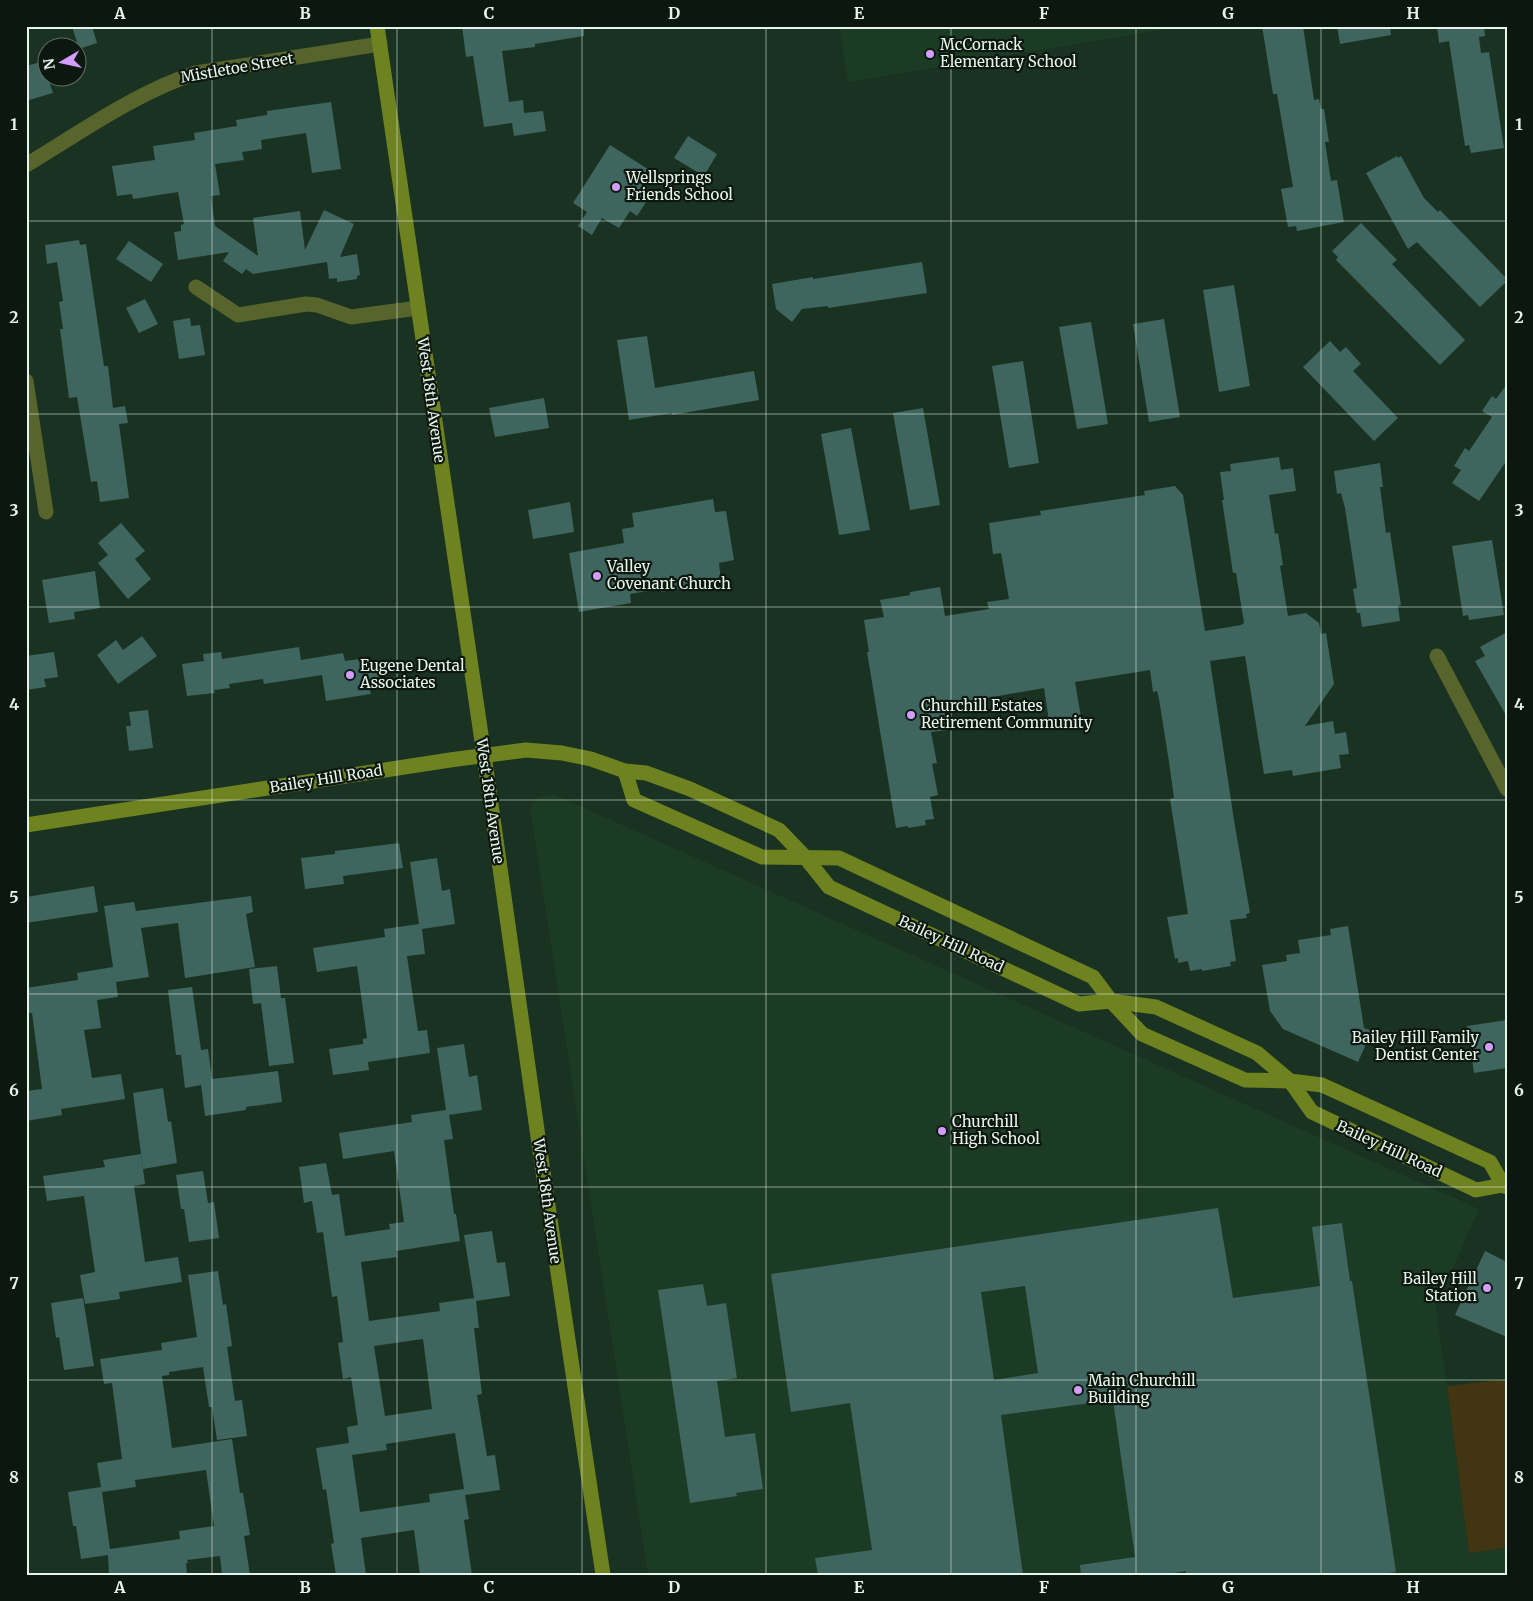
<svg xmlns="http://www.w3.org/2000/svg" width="1533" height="1601" font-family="Merriweather,serif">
<rect width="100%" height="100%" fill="#1a3221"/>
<g fill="#1c3b25">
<polygon points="839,26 1183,26 848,82"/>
<polygon points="553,794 1479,1209 1436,1306 1469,1553 1507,1548 1507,1575 648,1575 530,808 538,797"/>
</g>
<polygon fill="#423512" points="1507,1379 1507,1548 1469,1553 1447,1386"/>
<g fill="#3f655f" fill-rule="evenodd">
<polygon points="72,26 92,26 97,43 79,49"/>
<polygon points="462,26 584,26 584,36 535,44 535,47 502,51 509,102 523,100 524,113 543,111 546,131 514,136 512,123 484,127 473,56 466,57"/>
<polygon points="1262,26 1303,26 1314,100 1319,99 1321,109 1324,109 1329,142 1325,142 1331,181 1337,180 1344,222 1297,231 1296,226 1288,227 1281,189 1293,187 1277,94 1273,94"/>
<polygon points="1337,26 1390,26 1391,35 1340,44"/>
<polygon points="1437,26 1484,26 1485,36 1479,37 1481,53 1489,52 1504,148 1471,153 1469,145 1465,146 1449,41 1439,43"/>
<polygon points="48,60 48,78 53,93 26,101 26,66"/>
<polygon points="331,102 341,169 312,173 306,133 261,140 262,149 242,152 244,160 215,164 220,195 211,196 215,226 258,256 253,218 300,211 305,250 324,210 354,224 340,257 357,254 360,275 357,276 357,279 337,282 337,278 329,279 327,262 253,274 246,269 242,274 223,261 229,252 178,260 174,232 181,231 181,225 184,224 178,192 133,199 132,194 117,196 112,166 155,160 153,146 195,140 194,133 237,126 236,120 267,115 267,111"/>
<polygon points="688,136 717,154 704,176 674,158"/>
<polygon points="610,145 651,171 640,189 650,196 637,216 630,211 619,228 602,218 592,235 578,226 587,212 573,203"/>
<polygon points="1397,156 1398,158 1401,156 1424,198 1438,212 1440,210 1506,278 1504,280 1506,282 1480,307 1417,242 1408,249 1366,173"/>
<polygon points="1361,223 1397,260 1392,264 1465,340 1440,365 1336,260 1338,257 1332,251"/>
<polygon points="79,240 80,245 86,244 104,366 108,366 113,408 125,406 128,423 119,424 129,498 100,502 97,481 91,482 77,397 69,398 60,329 63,329 59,302 63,301 57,262 47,264 45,245"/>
<polygon points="129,241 163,264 151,282 116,259"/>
<polygon points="922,262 927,293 828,308 828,306 802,309 792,322 776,309 772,284 813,277 813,279"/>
<polygon points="1234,285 1250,386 1219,392 1203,290"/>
<polygon points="145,299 158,324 139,333 126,308"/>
<polygon points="190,318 191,326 200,325 205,355 179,359 173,321"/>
<polygon points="1164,319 1180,417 1149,422 1133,324"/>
<polygon points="1091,322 1108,424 1077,429 1059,327"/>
<polygon points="647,336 655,388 754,371 759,400 672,415 672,413 629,420 617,340"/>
<polygon points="1330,341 1340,352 1346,347 1361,364 1353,371 1398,418 1374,441 1303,367"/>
<polygon points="1023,361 1039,463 1009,468 992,366"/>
<polygon points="1507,384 1507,460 1479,501 1452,483 1461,470 1454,466 1465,448 1469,451 1492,417 1482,411 1492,396 1496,399"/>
<polygon points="544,398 549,428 495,437 489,408"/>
<polygon points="923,408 940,505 910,510 893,413"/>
<polygon points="851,428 870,530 839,535 821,434"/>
<polygon points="1279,457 1281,470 1293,468 1296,491 1269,495 1275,534 1278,533 1283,565 1280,566 1288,616 1306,613 1319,623 1321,634 1326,633 1334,684 1305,726 1333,721 1335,734 1346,732 1349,754 1339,755 1341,768 1293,776 1292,770 1264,774 1245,656 1210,661 1234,820 1250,913 1246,914 1247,918 1230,920 1236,961 1230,962 1231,966 1202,971 1202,969 1190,971 1188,961 1178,963 1178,958 1175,959 1167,917 1188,914 1170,799 1174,798 1169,762 1159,699 1157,691 1153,692 1150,670 1075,682 1082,723 1050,728 1044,688 947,705 947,707 944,708 948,730 931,732 937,763 932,764 938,795 930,797 934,819 925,820 926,825 908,828 908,826 896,828 867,652 869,652 864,620 884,617 880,600 910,595 910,592 940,587 945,616 989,609 987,602 1009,599 1001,553 993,554 989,523 1041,515 1040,511 1145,495 1144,491 1175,486 1183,495 1205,631 1241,625 1244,623 1236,573 1233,573 1222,500 1224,500 1220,472 1231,471 1230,464"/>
<polygon points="1380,463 1383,487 1380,487 1382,502 1386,533 1390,532 1393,552 1401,605 1398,606 1400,621 1362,627 1360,613 1357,613 1353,589 1357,588 1345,508 1341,493 1337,494 1334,471"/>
<polygon points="713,499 715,512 726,511 734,560 719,563 721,582 661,592 661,589 630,594 631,603 579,612 569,553 624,543 622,529 634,527 632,513"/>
<polygon points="570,502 574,532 533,539 528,510"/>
<polygon points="121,523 145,551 135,559 151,579 128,599 98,563 108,555 98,543"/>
<polygon points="1492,540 1504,615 1469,620 1468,615 1463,616 1452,546"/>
<polygon points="95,571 100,608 74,612 75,619 49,623 42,580"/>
<polygon points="1507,632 1507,717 1475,661 1485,656 1480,647"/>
<polygon points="142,636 157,656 118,684 97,655 116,640 123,650"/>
<polygon points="299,647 301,660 343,653 345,661 367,658 368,662 376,660 380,689 370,690 371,694 326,701 322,675 264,684 263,679 229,684 230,688 214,690 215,693 187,696 182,664 204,661 203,654 221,652 222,659"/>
<polygon points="54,652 58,677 44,679 46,687 26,690 26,656"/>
<polygon points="148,710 153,748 129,751 126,726 131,726 129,712"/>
<polygon points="399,843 403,868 343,876 344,884 305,889 301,858 335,854 335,851"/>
<polygon points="437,858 442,891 450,889 455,924 422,929 425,954 407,956 418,1031 427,1030 430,1053 368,1062 369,1070 333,1075 329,1049 363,1044 363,1039 367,1038 357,966 317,972 313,948 385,937 384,929 419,924 410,862"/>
<polygon points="94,886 98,912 26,923 26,897"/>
<polygon points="251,896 253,912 246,914 255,967 185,978 178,923 141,928 149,977 116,982 118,997 97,1000 101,1028 84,1030 92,1078 121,1074 125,1099 61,1109 62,1115 26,1121 26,1091 42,1089 32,1013 26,1013 26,988 78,980 77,973 113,967 104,906 134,902 136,911"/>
<polygon points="1348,926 1364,1028 1372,1031 1358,1062 1283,1029 1270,1011 1262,965 1287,961 1286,955 1300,953 1298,940 1331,935 1330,929"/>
<polygon points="277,966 281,998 285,998 294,1063 269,1066 261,1003 253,1004 249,969"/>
<polygon points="192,987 201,1050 208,1049 212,1079 278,1071 282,1102 246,1107 246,1110 205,1116 201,1085 185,1088 181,1055 176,1055 168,990"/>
<polygon points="1507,1020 1507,1068 1474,1073 1467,1026"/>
<path d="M464 1044 469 1077 477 1075 482 1110 449 1115 453 1139 444 1140 454 1214H456L460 1241 396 1251 397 1257 361 1262 369 1321 440 1311 439 1303 474 1298 464 1235 492 1231 497 1263 505 1262 510 1296 476 1301 479 1328H474L482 1394 477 1395 487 1456 495 1455 500 1490 465 1495 469 1519 464 1520 472 1575H420L414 1530 361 1538 366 1575H336L331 1544 334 1543 326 1489 323 1490 316 1448 349 1443 347 1427 358 1425 351 1377 343 1379 338 1343 343 1342 337 1296 332 1297 323 1232 317 1233 312 1201 304 1203 299 1167 326 1163 332 1195 339 1194 345 1236 390 1229 389 1224 404 1222 394 1151 343 1159 339 1133 412 1122 411 1115 446 1110 437 1048ZM423 1339 432 1409 385 1416 374 1346ZM455 1433 464 1489 429 1494 430 1502 360 1512 352 1455 387 1450 386 1444Z"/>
<polygon points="163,1088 168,1122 171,1121 177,1163 143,1169 133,1093"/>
<polygon points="141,1154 145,1184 134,1186 145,1262 178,1257 182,1282 119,1292 120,1299 85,1304 80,1275 95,1272 84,1196 47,1201 43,1176 105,1167 103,1160"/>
<polygon points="203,1171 208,1203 214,1202 219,1238 189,1242 184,1209 181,1209 176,1175"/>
<path d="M1218 1208 1233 1298 1320 1286 1312 1227 1342 1223 1350 1281H1352L1396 1572 1376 1575H1186V1571L1162 1575H1081L1080 1565 1135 1557 1113 1400 1001 1415 1023 1575H818L815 1558 872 1550 850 1403 791 1412 771 1274ZM1025 1286 1038 1373 994 1380 981 1292Z"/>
<polygon points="1485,1251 1507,1262 1507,1337 1455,1315"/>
<path d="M218 1271 223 1305 226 1304 232 1346 227 1347 235 1401 242 1400 247 1436 217 1440 212 1407H209L203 1367 169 1372V1375L162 1376 172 1448 232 1439 240 1493H243L250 1535 244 1536 250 1575H222L220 1556 187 1560 188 1563H186L187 1575H109L108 1555 81 1559 76 1526H73L68 1492 101 1487 97 1463 122 1459 112 1383 104 1384 100 1359 162 1350 161 1343 197 1337 188 1275ZM206 1470 214 1526 179 1531 180 1539 110 1549 102 1492 136 1487 135 1480Z"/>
<polygon points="703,1284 707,1306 726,1303 737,1378 717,1381 725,1437 755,1433 763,1489 736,1493 737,1496 690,1503 658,1290"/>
<polygon points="83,1298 94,1366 64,1370 59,1337 56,1338 51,1303"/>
</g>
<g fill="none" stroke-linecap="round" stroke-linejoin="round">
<g stroke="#57642c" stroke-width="15">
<path d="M26 165C81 132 135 93 196 73L380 44"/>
<polyline points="196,287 238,315 306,304 317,305 351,317 418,308"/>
<polyline points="26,381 46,512"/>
<polyline points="1437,656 1507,789"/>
</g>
<g stroke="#6e821f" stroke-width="15">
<polyline points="377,26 484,755 542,1165 603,1575"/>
<polyline points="625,771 634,800 762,857 839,858 1093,977 1111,1001 1142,1034 1245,1080 1290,1081 1322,1085 1490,1162 1503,1185"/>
<polyline points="26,825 450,760 526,750 562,753 591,759 625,771 646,773 690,789 779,830 805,857 829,887 1079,1004 1111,1001 1156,1007 1257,1053 1290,1081 1312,1112 1476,1190 1503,1185 1507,1187"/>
</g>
</g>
<path fill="none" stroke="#e6f4e9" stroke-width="1" stroke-opacity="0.55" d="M212 26V1575M397 26V1575M582 26V1575M766 26V1575M951 26V1575M1136 26V1575M1321 26V1575M26 221H1507M26 414H1507M26 607H1507M26 800H1507M26 994H1507M26 1187H1507M26 1380H1507"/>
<g fill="#d29dfd" stroke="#0c170f" stroke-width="2">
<circle cx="930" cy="54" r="5"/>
<circle cx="616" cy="187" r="5"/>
<circle cx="597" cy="576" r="5"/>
<circle cx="350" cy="675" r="5"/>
<circle cx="911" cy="715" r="5"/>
<circle cx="1489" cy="1047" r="5"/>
<circle cx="942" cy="1131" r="5"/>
<circle cx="1487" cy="1288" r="5"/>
<circle cx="1078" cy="1390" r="5"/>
</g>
<g text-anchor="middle" stroke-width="4.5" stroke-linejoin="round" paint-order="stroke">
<g font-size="15" fill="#e6f4e9" stroke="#0c170f" text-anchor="start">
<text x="940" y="50">McCornack<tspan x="940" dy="17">Elementary School</tspan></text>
<text x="626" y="183">Wellsprings<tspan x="626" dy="17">Friends School</tspan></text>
<text x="607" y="572">Valley<tspan x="607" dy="17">Covenant Church</tspan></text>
<text x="360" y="671">Eugene Dental<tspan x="360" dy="17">Associates</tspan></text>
<text x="921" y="711">Churchill Estates<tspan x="921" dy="17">Retirement Community</tspan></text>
<text x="1479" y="1043" text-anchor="end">Bailey Hill Family<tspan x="1479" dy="17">Dentist Center</tspan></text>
<text x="952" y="1127">Churchill<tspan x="952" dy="17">High School</tspan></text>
<text x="1477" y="1284" text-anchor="end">Bailey Hill<tspan x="1477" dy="17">Station</tspan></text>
<text x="1088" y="1386">Main Churchill<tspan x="1088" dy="17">Building</tspan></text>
</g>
<g font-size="15" fill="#e6f4e9" stroke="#0c170f">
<text transform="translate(237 68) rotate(-10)" y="5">Mistletoe Street</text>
<text transform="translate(431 400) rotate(82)" y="5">West 18th Avenue</text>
<text transform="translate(326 779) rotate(-9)" y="5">Bailey Hill Road</text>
<text transform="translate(490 801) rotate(82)" y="5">West 18th Avenue</text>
<text transform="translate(951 944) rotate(25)" y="5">Bailey Hill Road</text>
<text transform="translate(1389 1149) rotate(25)" y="5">Bailey Hill Road</text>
<text transform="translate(547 1201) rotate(82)" y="5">West 18th Avenue</text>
</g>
</g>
<rect width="1533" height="1601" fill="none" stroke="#0c170f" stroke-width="55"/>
<g transform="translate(62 62) rotate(261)"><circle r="24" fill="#0c170f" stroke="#636f66"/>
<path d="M0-4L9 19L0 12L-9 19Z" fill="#d29dfd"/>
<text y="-8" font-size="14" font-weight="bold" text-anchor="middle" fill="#e6f4e9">N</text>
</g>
<rect x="28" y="28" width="1478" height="1546" fill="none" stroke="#e6f4e9" stroke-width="2"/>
<g font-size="16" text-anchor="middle" font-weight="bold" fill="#e6f4e9">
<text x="120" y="19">A</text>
<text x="305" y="19">B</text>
<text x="489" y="19">C</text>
<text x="674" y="19">D</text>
<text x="859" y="19">E</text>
<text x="1044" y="19">F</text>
<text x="1228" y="19">G</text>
<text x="1413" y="19">H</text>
<text x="14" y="130">1</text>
<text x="1519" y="130">1</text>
<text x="14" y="323">2</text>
<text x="1519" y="323">2</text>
<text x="14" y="516">3</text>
<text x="1519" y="516">3</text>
<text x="14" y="710">4</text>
<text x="1519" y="710">4</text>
<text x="14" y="903">5</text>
<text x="1519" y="903">5</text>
<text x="14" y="1096">6</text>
<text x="1519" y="1096">6</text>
<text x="14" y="1289">7</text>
<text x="1519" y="1289">7</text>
<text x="14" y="1483">8</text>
<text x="1519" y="1483">8</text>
<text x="120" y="1593">A</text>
<text x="305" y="1593">B</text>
<text x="489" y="1593">C</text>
<text x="674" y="1593">D</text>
<text x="859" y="1593">E</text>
<text x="1044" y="1593">F</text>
<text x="1228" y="1593">G</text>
<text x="1413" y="1593">H</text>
</g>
</svg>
